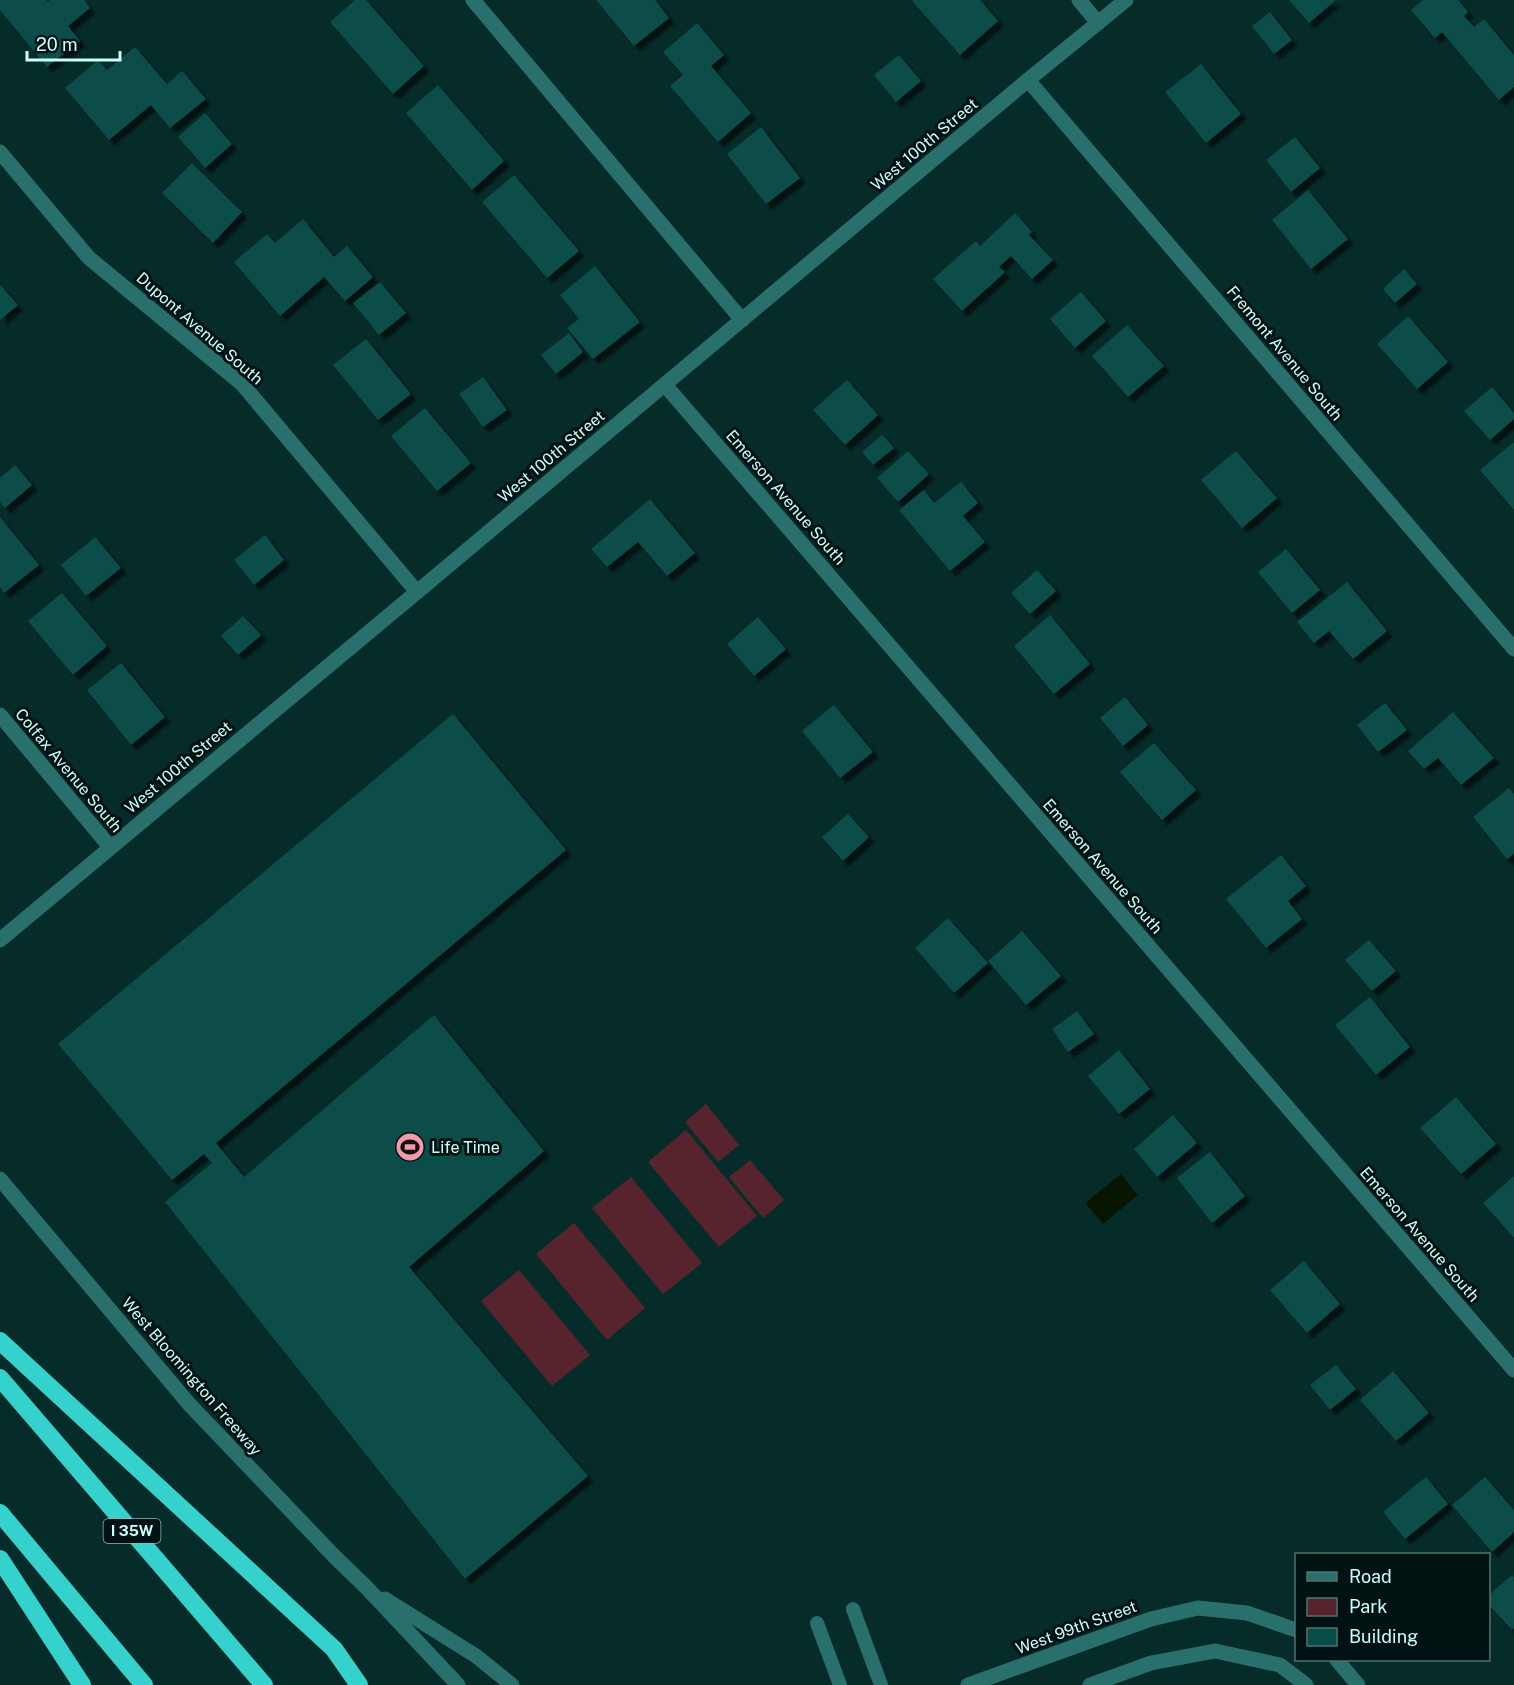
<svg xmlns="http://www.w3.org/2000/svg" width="1514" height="1685" font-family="'Public Sans',sans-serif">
<defs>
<filter id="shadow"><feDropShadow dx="5.5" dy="5.5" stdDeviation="1.5" flood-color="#0009"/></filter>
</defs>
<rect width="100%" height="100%" fill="#062c2a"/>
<g fill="#57242d">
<polygon points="706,1104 739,1145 718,1162 685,1122"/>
<polygon points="686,1130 757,1216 719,1247 648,1162"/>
<polygon points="750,1160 784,1200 763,1218 729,1177"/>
<polygon points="631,1177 702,1263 663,1294 592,1208"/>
<polygon points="574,1223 645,1308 607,1340 536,1254"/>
<polygon points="519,1270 590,1355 552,1386 481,1301"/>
</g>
<polygon fill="#081600" points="1121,1174 1138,1195 1103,1224 1085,1203"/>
<g fill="#094d4a" filter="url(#shadow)">
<polygon points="0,0 46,0 48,2 50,0 84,0 90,8 68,26 80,41 47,67 0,10"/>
<polygon points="355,0 366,0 424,66 393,94 330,22"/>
<polygon points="596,0 655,0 669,18 634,46"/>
<polygon points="914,0 980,0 998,21 960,55 912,1"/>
<polygon points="1289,0 1336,0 1309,23"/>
<polygon points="1423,0 1458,0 1468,12 1464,16 1474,27 1484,19 1514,55 1514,87 1499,100 1442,32 1435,38 1411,10"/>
<polygon points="1270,12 1292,40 1274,54 1252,26"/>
<polygon points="697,23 724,55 711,66 751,113 718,142 670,86 683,75 663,52"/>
<polygon points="135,47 167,84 182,71 206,99 170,128 151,105 109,140 65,88 98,60 107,70"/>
<polygon points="899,55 921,81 896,102 874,75"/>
<polygon points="1201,64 1241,114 1206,143 1165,92"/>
<polygon points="438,85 504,161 472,190 406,113"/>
<polygon points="205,113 232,144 205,168 178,137"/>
<polygon points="761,127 800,178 766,204 727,154"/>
<polygon points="1295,137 1320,168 1291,192 1266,160"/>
<polygon points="192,163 242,212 213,243 162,193"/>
<polygon points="514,175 579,251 547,278 482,202"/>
<polygon points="1308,190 1348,239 1311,269 1272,220"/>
<polygon points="1015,213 1032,232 1029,235 1053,260 1032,279 1011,256 999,267 1005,272 962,311 933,279 976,241 980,246"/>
<polygon points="303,219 334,257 347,246 373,277 345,301 324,277 280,316 234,262 267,234 275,243"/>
<polygon points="595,266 640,322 593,359 567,328 579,319 560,295"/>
<polygon points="1404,269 1417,284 1395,303 1383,289"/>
<polygon points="380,282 406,313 379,335 353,303"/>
<polygon points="0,285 18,305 0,320"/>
<polygon points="1081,292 1106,321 1075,348 1050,319"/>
<polygon points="1408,316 1448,362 1417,389 1377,344"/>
<polygon points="1127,325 1164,366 1128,397 1092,356"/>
<polygon points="569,333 583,352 556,374 541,355"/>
<polygon points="366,339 411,394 378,420 333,365"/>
<polygon points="483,377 507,410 483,427 459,394"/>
<polygon points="847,380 878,415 845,445 813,410"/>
<polygon points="1492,387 1514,413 1514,419 1490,440 1464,411"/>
<polygon points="425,408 471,463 437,491 391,436"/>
<polygon points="882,435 894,448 873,465 862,452"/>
<polygon points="1514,442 1514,510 1480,470"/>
<polygon points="908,451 929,474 898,502 877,478"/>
<polygon points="1236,451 1277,498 1242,528 1201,480"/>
<polygon points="15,465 32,485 5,508 0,502 0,478"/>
<polygon points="961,482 978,503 963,516 985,542 950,571 899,510 924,490 934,503"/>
<polygon points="650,499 695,553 667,576 638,542 607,567 591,549"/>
<polygon points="0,517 39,565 4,593 0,587"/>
<polygon points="265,535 284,560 254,585 234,560"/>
<polygon points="95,537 121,568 86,596 61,565"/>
<polygon points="1286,549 1320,590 1292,613 1258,572"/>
<polygon points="1037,570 1056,591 1030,614 1011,593"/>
<polygon points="1347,582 1387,631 1353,659 1329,631 1314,643 1297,622"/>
<polygon points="62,593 107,646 73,675 28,621"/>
<polygon points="1050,615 1090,664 1054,694 1014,646"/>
<polygon points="243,616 261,635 238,655 221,636"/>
<polygon points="758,617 786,649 754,676 727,644"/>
<polygon points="121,663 165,717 131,745 87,690"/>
<polygon points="1125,697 1148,725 1123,746 1100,718"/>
<polygon points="1385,703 1407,730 1378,752 1357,725"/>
<polygon points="834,705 873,752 840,778 802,731"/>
<polygon points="1453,712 1494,758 1461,785 1438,758 1424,769 1408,751"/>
<polygon points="453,714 566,850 216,1143 244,1177 434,1015 544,1151 409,1267 588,1476 465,1579 165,1202 212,1163 204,1154 172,1180 58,1044"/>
<polygon points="1154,743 1196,790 1162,820 1120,772"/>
<polygon points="1509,788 1514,794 1514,854 1507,859 1473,817"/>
<polygon points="848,814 869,837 843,861 822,837"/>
<polygon points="1281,855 1306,886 1288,901 1302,919 1266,948 1226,899"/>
<polygon points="948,918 988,963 954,993 915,948"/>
<polygon points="1022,931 1061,976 1026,1005 988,961"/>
<polygon points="1369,940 1396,971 1372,991 1345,960"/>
<polygon points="1370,997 1410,1047 1376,1075 1335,1025"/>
<polygon points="1077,1011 1094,1034 1068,1052 1052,1029"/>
<polygon points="1119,1050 1150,1089 1119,1114 1088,1076"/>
<polygon points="1456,1097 1496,1144 1461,1174 1420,1128"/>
<polygon points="1173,1115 1197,1143 1157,1177 1134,1149"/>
<polygon points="1210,1152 1245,1196 1212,1223 1177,1178"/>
<polygon points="1514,1176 1514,1238 1483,1203"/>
<polygon points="1304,1261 1340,1304 1307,1333 1270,1290"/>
<polygon points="1336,1365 1356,1389 1330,1410 1310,1385"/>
<polygon points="1393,1371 1429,1413 1396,1441 1360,1400"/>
<polygon points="1426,1477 1448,1504 1405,1539 1383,1512"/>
<polygon points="1485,1477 1514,1510 1514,1532 1492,1552 1452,1505"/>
<polygon points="1512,1575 1514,1577 1514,1628 1512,1630 1488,1604 1488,1596"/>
</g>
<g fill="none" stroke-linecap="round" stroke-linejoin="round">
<g stroke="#29706d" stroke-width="14">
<polyline points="853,1609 881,1685"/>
<polyline points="817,1623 840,1685"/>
</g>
<g stroke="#29706d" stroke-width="15">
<polyline points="473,0 742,320"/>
<polyline points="1079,0 1098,23"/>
<polyline points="1028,80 1514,649"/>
<polyline points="0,152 89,258 242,384 417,592"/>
<polyline points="665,385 1514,1370"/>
<polyline points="0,715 110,847"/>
</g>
<g stroke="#29706d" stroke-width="15">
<polyline points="0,940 417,592 1028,80 1126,0"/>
<polyline points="0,1179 189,1404 334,1556 367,1588 458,1685"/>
<polyline points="385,1599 476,1656 512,1685"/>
<polyline points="1337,1660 1358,1685"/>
<polyline points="968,1685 1151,1619 1198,1608 1247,1613 1296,1630"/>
<polyline points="1090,1685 1151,1663 1215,1651 1280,1665 1306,1685"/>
</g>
<g stroke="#35d1cc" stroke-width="18">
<polyline points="0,1341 334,1649 359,1685"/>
<polyline points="0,1378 264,1685"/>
<polyline points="0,1513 144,1685"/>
<polyline points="0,1559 82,1685"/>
</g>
</g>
<defs>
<g id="stadium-disc" transform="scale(1.5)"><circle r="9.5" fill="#f49aa6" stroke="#001312"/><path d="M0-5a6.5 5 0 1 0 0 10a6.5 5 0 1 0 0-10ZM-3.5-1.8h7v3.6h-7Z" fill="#111"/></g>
</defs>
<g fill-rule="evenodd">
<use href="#stadium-disc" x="410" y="1147"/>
</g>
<g text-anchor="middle" stroke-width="6" stroke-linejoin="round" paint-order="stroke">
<rect fill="#001312" stroke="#8eb8b4" stroke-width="1.5" x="103.5" y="1519" width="57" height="24" rx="4.5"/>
<g font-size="15" font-weight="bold" fill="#cbfefa">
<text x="132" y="1536">I 35W</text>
</g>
<g font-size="16" fill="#cbfefa" stroke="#001312">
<text transform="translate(924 144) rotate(-40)" y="6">West 100th Street</text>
<text transform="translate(200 328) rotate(41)" y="6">Dupont Avenue South</text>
<text transform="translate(1285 353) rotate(50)" y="6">Fremont Avenue South</text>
<text transform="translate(551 456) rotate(-40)" y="6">West 100th Street</text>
<text transform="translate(786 497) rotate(49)" y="6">Emerson Avenue South</text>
<text transform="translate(178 767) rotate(-40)" y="6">West 100th Street</text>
<text transform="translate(69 770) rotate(50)" y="6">Colfax Avenue South</text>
<text transform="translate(1103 866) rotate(49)" y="6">Emerson Avenue South</text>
<text transform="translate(1420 1234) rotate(49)" y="6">Emerson Avenue South</text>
<text transform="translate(192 1376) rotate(49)" y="6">West Bloomington Freeway</text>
<text transform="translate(1076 1627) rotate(-20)" y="6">West 99th Street</text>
</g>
<g font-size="16" fill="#cbfefa" stroke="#001312" text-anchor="start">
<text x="431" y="1153">Life Time</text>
</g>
</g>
<rect x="1295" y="1553" width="195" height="108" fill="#001312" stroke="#51716f" stroke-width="1.5"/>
<rect x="1307" y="1572" width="30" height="9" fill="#29706d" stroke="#51716f" stroke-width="1.5"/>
<text x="1349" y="1583" font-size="18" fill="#cbfefa">Road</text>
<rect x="1307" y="1598" width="30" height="18" fill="#57242d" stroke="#51716f" stroke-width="1.5"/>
<text x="1349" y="1613" font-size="18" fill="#cbfefa">Park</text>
<rect x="1307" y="1628" width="30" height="18" fill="#094d4a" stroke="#51716f" stroke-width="1.5"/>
<text x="1349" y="1643" font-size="18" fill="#cbfefa">Building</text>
<path d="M27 51v9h93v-9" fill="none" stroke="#cbfefa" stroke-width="3"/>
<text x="36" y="51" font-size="18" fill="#cbfefa" stroke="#001312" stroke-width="4.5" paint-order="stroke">20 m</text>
</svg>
